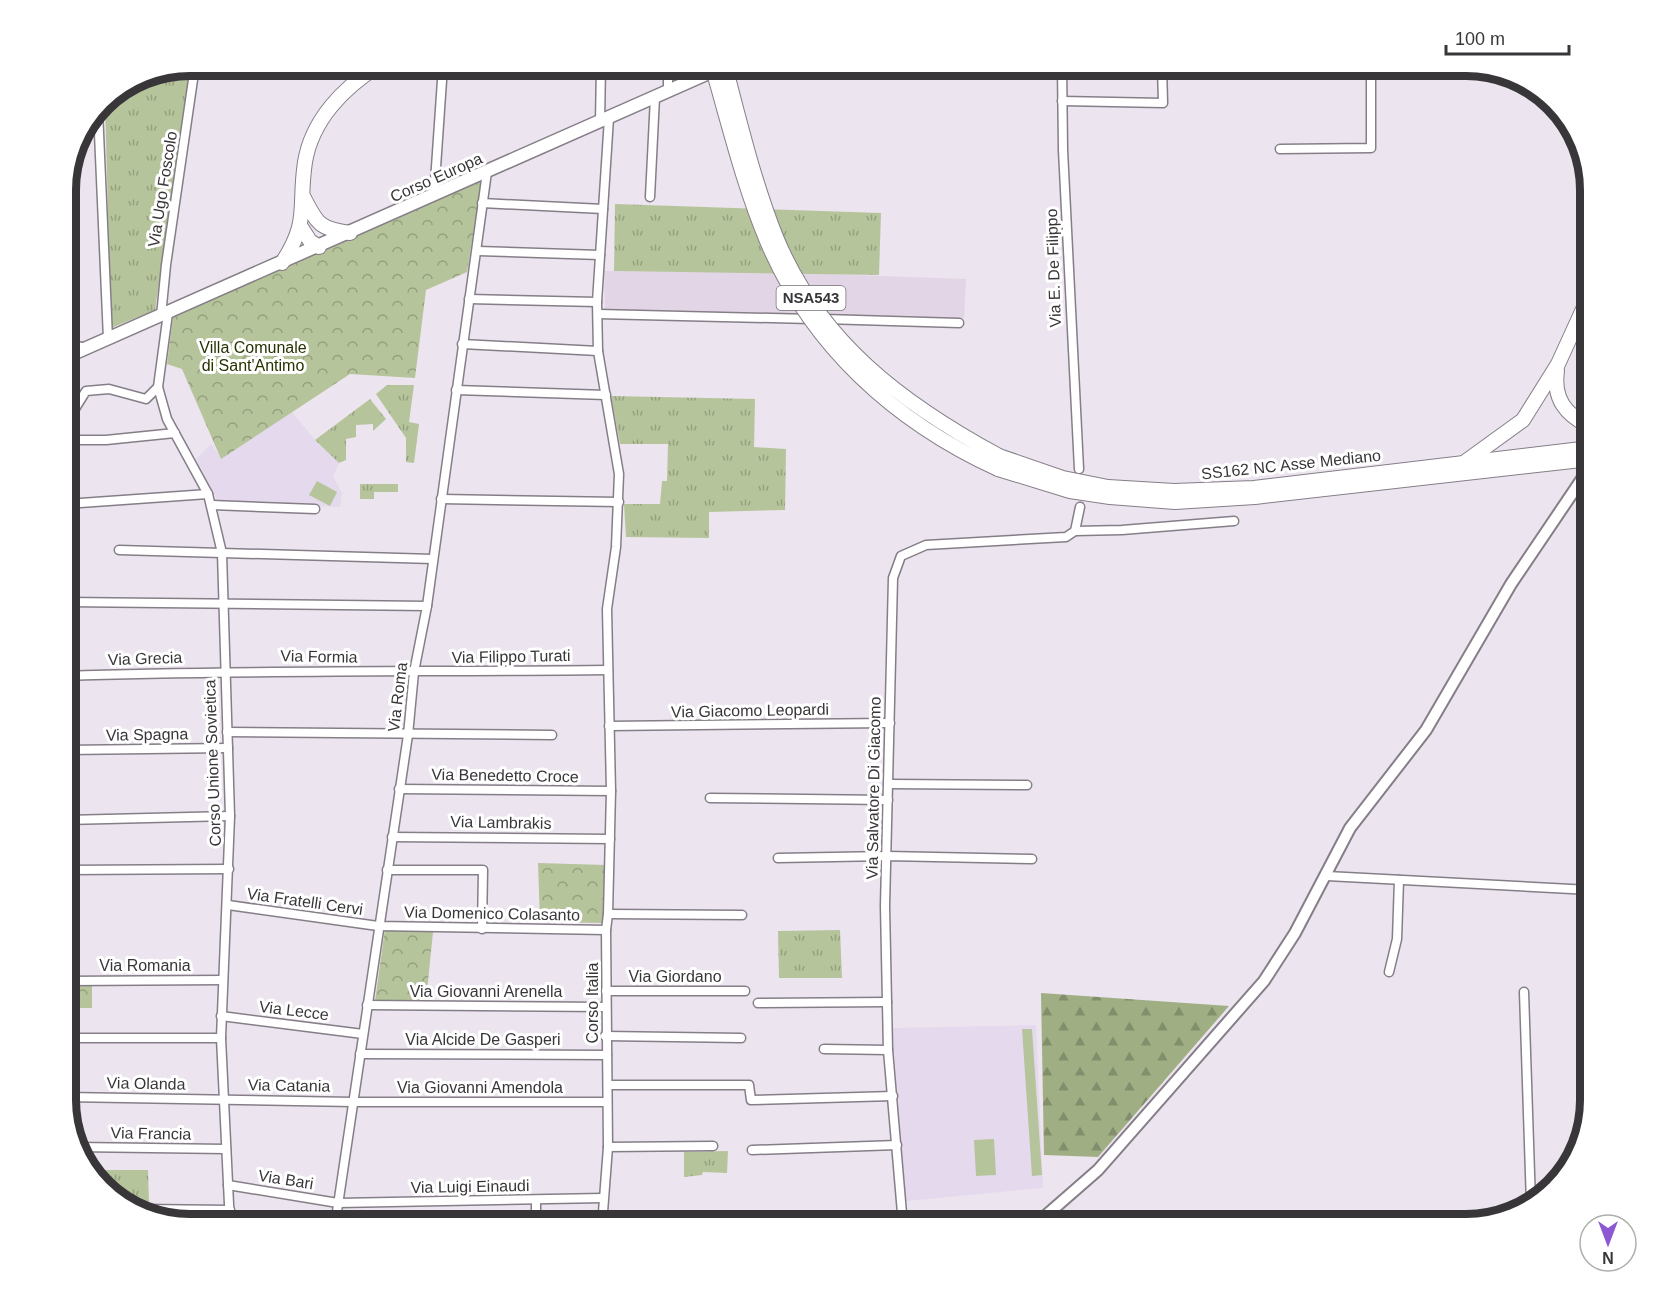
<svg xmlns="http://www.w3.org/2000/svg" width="1656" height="1291" font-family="Arial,sans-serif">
<defs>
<pattern id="grass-tufts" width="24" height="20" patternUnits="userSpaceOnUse" patternTransform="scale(1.5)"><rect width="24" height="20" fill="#b6c49b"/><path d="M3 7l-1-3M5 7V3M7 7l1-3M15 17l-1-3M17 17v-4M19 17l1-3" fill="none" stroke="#95a07f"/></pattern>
<pattern id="forest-firs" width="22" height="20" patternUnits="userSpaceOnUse" patternTransform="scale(1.5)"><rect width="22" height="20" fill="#a0af83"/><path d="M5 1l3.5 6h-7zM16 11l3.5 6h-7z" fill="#838f6c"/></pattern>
<pattern id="park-crowns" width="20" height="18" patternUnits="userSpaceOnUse" patternTransform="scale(1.5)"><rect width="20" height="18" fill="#b6c49b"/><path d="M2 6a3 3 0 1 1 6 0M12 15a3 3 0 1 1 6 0" fill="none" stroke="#95a07f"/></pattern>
</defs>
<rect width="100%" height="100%" fill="#ece4ef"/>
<polygon fill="#e2d5e6" points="604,271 769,272 966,279 964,318 605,310"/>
<g fill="#e5d9ed">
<polygon points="292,412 315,440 339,463 333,477 342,493 340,507 219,503 196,459 211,444 221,458"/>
<polygon points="1036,1025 1043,1188 906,1201 892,1028"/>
</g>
<g fill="url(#grass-tufts)">
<polygon points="149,74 189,78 155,310 111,328 105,102"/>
<polygon points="615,204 881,213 879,275 614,271"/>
<polygon points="387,385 414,385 409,422 419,424 414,463 406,462 406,438 376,394"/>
<polygon points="611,396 755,399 754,447 786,449 785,510 709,512 709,538 626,537 624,504 660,504 662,481 667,481 668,444 620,444"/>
<polygon points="370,399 386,419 373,431 373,424 356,425 356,437 346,439 346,460 339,463 315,440"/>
<polygon points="360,484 398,484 398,492 374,492 374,499 360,499"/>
<polygon points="840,930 842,978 779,978 778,931"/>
<polygon points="728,1151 727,1173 703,1172 702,1175 684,1177 684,1152"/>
<path d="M90 1170H148L149 1203C111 1203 113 1197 90 1170Z"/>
</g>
<polygon fill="url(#forest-firs)" points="1041,993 1229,1006 1098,1157 1044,1155"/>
<g fill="url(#park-crowns)">
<polygon points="482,180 467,272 426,290 415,378 350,374 221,459 182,369 167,364 173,317"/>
<polygon points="538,863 606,865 604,923 540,922"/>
<polygon points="385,929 433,932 426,1001 375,1001"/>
<polygon points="92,984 92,1008 72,1008 72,985"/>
</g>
<g fill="#b6c49b">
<polygon points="317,481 337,492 330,506 309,495"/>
<polygon points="1022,1029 1032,1029 1042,1175 1032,1176"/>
<polygon points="994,1139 996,1175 976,1176 974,1140"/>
</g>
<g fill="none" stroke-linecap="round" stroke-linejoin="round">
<g stroke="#857e87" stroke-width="11">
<g id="minor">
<polyline points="1062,66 1063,150 1079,469"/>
<polyline points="668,91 668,66"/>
<polyline points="1062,101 1163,103 1162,66"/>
<polyline points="98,110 108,339"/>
<polyline points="600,122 601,66"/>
<polyline points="1280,149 1371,148 1371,66"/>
<polyline points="434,196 443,66"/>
<polyline points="650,197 655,97"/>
<polyline points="482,203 603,209"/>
<polyline points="66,226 70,226"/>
<polyline points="478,251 600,255"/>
<polyline points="469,299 597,302"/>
<polyline points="168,313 158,387 167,419 208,494 222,553 230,816 221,1038 230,1225"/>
<polyline points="598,314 811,319"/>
<polyline points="161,316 166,265 195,66"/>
<polyline points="824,319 959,323"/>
<polyline points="66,344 87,348"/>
<polyline points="462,344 598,351"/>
<polyline points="456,390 606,395"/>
<polyline points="66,423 86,391 109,389 146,399 158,387"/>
<polyline points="66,440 106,440 175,433"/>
<polyline points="441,499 619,502"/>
<polyline points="66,504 208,494"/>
<polyline points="212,505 315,509"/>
<polyline points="1075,531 1122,530 1234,521"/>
<polyline points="119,550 433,559"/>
<polyline points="66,602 427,606"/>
<path d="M66 676C247 670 428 672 608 670"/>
<polyline points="609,726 890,723"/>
<polyline points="227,732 552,735"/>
<polyline points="66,750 228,748"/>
<polyline points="889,784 1027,785"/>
<polyline points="399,789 611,791"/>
<polyline points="710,798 888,800"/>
<polyline points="66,820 230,816"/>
<polyline points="392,837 610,839"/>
<polyline points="778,858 887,856 1032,859"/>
<polyline points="66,870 229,869"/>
<polyline points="387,870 483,870 482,929"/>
<polyline points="1327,876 1590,890"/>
<polyline points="228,905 378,926 606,930"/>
<polyline points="608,914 742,915"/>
<polyline points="1389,972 1397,939 1399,880"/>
<polyline points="66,981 223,980"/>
<polyline points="606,991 745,991"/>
<polyline points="1524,992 1531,1204"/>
<polyline points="758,1003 887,1002"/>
<polyline points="367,1005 606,1007"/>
<polyline points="221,1016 363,1034"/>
<polyline points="66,1027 67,1097"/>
<polyline points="605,1036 741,1038"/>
<polyline points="68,1038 221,1038"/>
<polyline points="824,1049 888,1050"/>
<polyline points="360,1054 607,1055"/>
<polyline points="608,1085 749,1085 751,1100 893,1096"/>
<polyline points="66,1097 353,1102 607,1102"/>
<polyline points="76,1147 226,1149"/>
<polyline points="608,1147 713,1146"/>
<polyline points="752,1150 897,1145"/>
<polyline points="228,1185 338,1203 603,1198"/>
<polyline points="536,1200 536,1225"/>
<polyline points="142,1209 230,1210"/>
<polyline points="602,1218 726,1220"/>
<polyline points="760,1220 902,1217"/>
<polyline points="335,1225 408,735 414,672 427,606 487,172"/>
<polyline points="602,1225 608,1147 606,930 608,914 611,791 607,609 616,547 619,474 598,351 597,302 609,118"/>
<polyline points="903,1225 888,1050 885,906 893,578 901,556 926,545 1066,537 1075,531 1080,507"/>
</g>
</g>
<g stroke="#857e87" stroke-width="14">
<polyline id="tertiary" points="1035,1225 1098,1170 1264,981 1295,933 1350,828 1426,730 1511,584 1590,467"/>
</g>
<g stroke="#857e87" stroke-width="15">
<polyline id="secondary" points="66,357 720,68"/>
</g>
<g stroke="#857e87" stroke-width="16">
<g id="trunk">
<path d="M304 198C317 224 320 229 350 233"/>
<polyline points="301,227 310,241 319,247"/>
<path d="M282 263C310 220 298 208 305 162 312 120 343 88 378 66"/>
<path d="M1557 370C1553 399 1565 414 1590 427"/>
<polyline points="999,456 1063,478 1108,487 1174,491 1254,488 1590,448"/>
<polyline points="1465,462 1523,420 1558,364 1590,294"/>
<polyline points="998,469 1070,491 1110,497 1175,502 1255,497 1590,459"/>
</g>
</g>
<use href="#minor" stroke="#fff" stroke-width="8"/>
<use href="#tertiary" stroke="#fff" stroke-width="10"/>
<use href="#secondary" stroke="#fff" stroke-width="12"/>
<use href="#trunk" stroke="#fff" stroke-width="14"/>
<g stroke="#857e87" stroke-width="16" stroke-linecap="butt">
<g id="trunk-bridge">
<path d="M712 66C729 124 743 184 767 241 811 346 895 422 998 469"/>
<path d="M725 66C740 123 754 182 776 237 819 342 903 404 999 456"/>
</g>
</g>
<use href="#trunk-bridge" stroke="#fff" stroke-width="14"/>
</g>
<g text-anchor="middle" stroke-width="6" stroke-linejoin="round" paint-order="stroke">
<rect fill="#fff" stroke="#747275" stroke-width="1.5" x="776.5" y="286" width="69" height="24" rx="4.5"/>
<g font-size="15" font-weight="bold" fill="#39363a">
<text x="811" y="303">NSA543</text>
</g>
<g font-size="16" fill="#39363a" stroke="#fff">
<text transform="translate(436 177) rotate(-24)" y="6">Corso Europa</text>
<text transform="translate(162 189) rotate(-81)" y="6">Via Ugo Foscolo</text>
<text transform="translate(1053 268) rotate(-92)" y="6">Via E. De Filippo</text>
<text transform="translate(1291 464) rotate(-6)" y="6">SS162 NC Asse Mediano</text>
<text transform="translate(319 656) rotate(1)" y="6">Via Formia</text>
<text transform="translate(511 656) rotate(-1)" y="6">Via Filippo Turati</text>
<text transform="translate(145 658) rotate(-2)" y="6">Via Grecia</text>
<text transform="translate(397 697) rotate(-83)" y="6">Via Roma</text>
<text transform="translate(750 710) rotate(-1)" y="6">Via Giacomo Leopardi</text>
<text transform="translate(147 734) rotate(-1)" y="6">Via Spagna</text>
<text transform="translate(212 763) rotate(-92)" y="6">Corso Unione Sovietica</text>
<text transform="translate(505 775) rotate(1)" y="6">Via Benedetto Croce</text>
<text transform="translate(873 788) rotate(-89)" y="6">Via Salvatore Di Giacomo</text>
<text transform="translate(501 822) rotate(1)" y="6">Via Lambrakis</text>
<text transform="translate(305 901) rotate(8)" y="6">Via Fratelli Cervi</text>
<text transform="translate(492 913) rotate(1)" y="6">Via Domenico Colasanto</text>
<text x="145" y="971">Via Romania</text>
<text x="675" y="982">Via Giordano</text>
<text x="486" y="997">Via Giovanni Arenella</text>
<text transform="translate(592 1003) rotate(-90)" y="6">Corso Italia</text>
<text transform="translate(294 1010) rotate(7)" y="6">Via Lecce</text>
<text x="483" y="1045">Via Alcide De Gasperi</text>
<text transform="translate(146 1083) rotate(1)" y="6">Via Olanda</text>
<text transform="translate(289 1085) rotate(1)" y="6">Via Catania</text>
<text x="480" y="1093">Via Giovanni Amendola</text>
<text transform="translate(151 1133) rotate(1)" y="6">Via Francia</text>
<text transform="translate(286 1179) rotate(9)" y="6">Via Bari</text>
<text transform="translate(470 1186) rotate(-1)" y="6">Via Luigi Einaudi</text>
</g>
<g font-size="16" fill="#263200" stroke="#fff">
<text x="253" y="353">Villa Comunale<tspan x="253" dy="18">di Sant'Antimo</tspan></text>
</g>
</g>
<path d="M0 0H1656V1291H0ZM190 76H1466A114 114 0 0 1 1580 190V1100A114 114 0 0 1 1466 1214H190A114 114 0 0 1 76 1100V190A114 114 0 0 1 190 76Z" fill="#fff" fill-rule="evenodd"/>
<path fill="none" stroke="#39363a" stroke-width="8" d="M190 76H1466A114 114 0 0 1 1580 190V1100A114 114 0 0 1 1466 1214H190A114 114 0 0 1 76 1100V190A114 114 0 0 1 190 76Z"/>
<g transform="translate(1608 1243) rotate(180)"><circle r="28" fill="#ffffff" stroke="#b0afb0" stroke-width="1.5"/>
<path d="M0-4.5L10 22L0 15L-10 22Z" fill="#8d58d1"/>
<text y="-9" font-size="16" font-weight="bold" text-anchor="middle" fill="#39363a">N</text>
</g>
<path d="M1446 45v9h123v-9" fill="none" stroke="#39363a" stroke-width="3"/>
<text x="1455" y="45" font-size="18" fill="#39363a" stroke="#ffffff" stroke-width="4.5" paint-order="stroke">100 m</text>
</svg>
